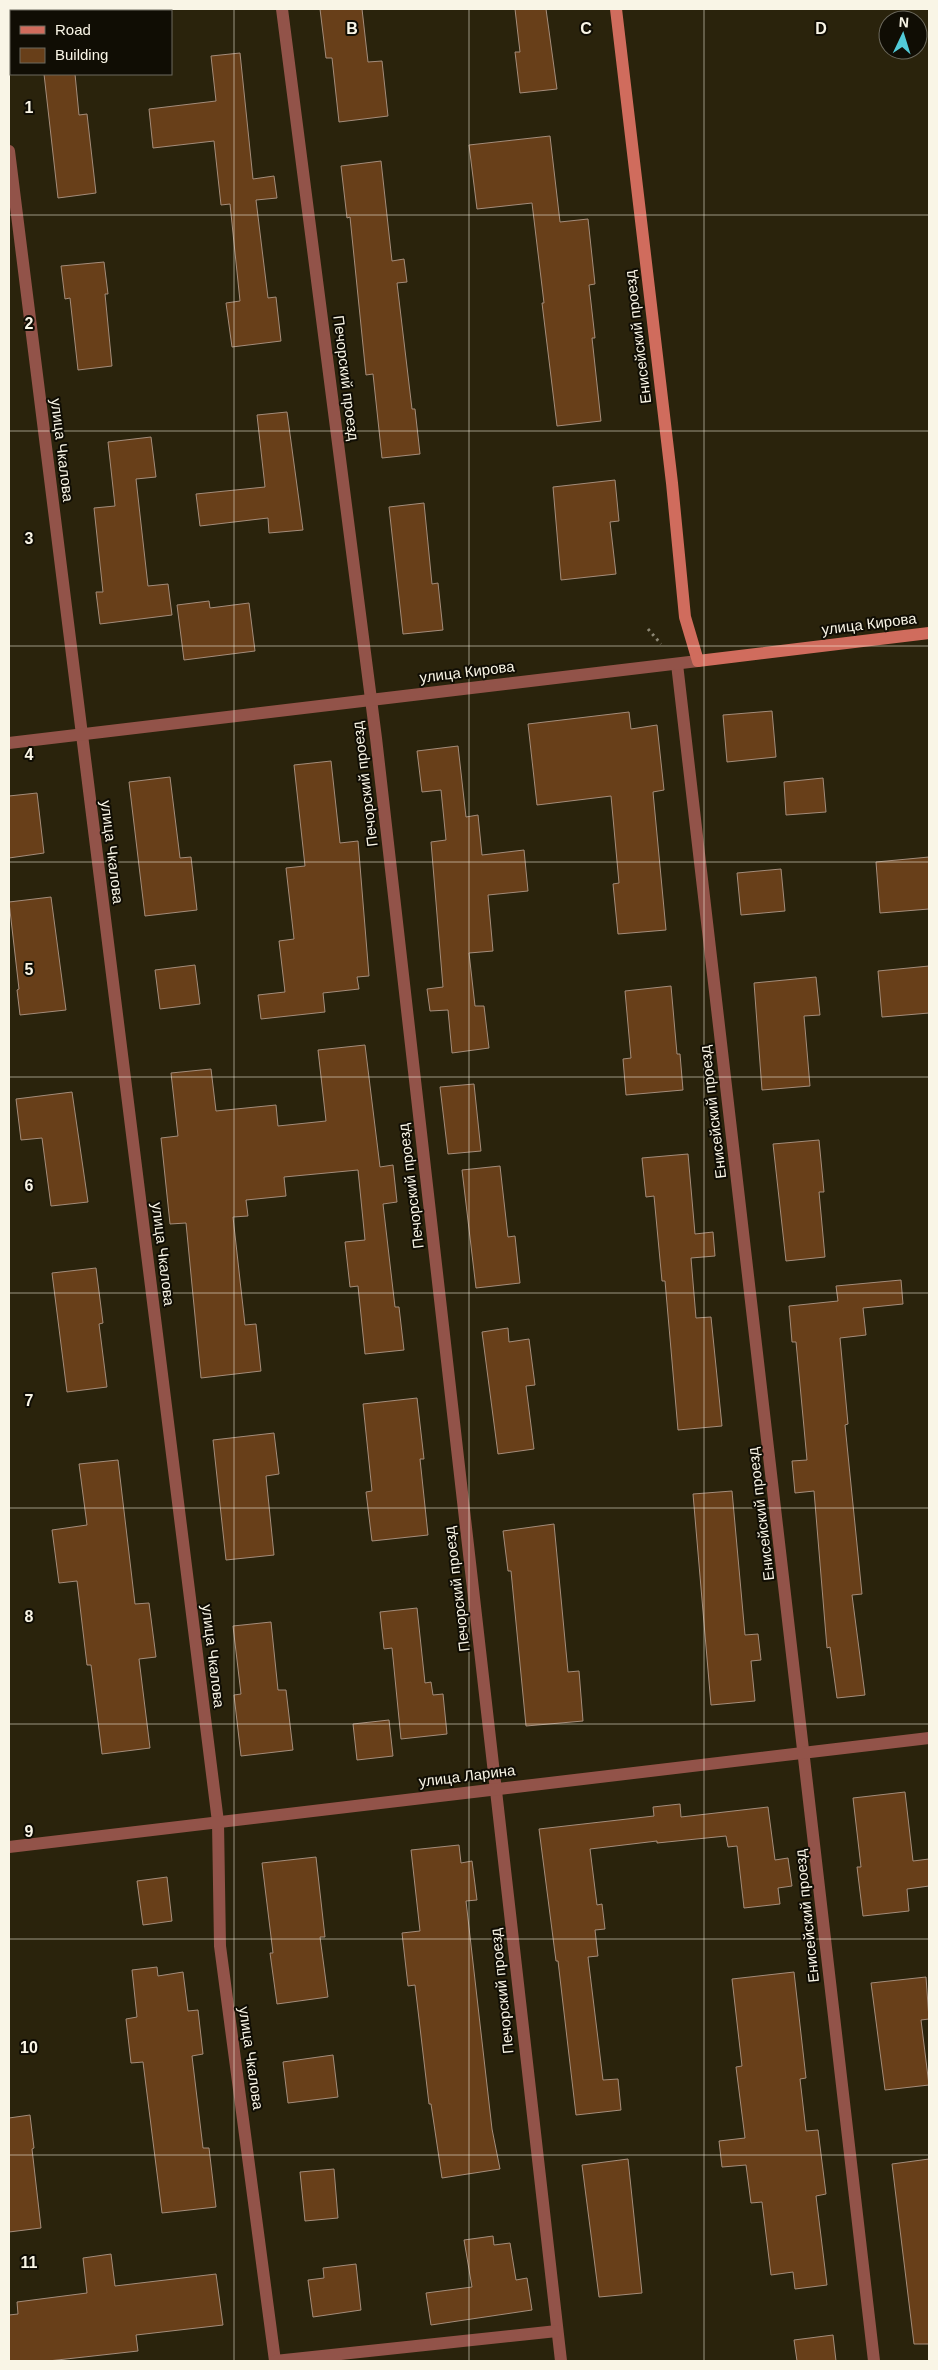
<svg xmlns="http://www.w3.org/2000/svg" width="938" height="2370" font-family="Helvetica,sans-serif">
<rect width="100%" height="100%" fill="#2a230c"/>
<g fill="#683f19" stroke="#a48c7a">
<polygon points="320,9 362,9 368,62 382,61 388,116 339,122 332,58 326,58"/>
<polygon points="515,9 546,9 557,89 520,93 515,52 520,52"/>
<polygon points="240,53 253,179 274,176 277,198 256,200 268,298 276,297 281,341 232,347 226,303 240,301 230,204 221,205 214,141 153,148 149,109 216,101 211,56"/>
<polygon points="44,74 75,74 79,115 87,114 96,193 58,198"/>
<polygon points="550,136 560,222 588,219 595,284 589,285 595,338 592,338 601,421 557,426 542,303 544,303 532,203 477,209 469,145"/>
<polygon points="381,161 392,261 404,259 407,282 397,283 412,409 415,409 420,454 382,458 373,374 366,375 350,217 347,218 341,166"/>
<polygon points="104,262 108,294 105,294 112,366 78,370 70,298 65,299 61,266"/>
<polygon points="287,412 303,530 269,533 268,518 200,526 196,494 265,487 257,415"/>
<polygon points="151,437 156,477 136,479 148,586 168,584 172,615 100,624 96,592 103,592 94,508 115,506 108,442"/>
<polygon points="615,480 619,521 610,522 616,574 561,580 553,487"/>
<polygon points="424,503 432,584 438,583 443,630 403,634 389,507"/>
<polygon points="209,601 210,608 249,603 255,651 184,660 177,605"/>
<polygon points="772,711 776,757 727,762 723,715"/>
<polygon points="629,712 631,729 657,725 664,790 653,792 666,930 618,934 613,884 619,883 611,796 537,805 528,724"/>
<polygon points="458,746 466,817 478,815 482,855 524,850 528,891 488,895 493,951 469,953 475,1006 484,1006 489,1048 452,1053 448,1010 430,1011 427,989 443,987 431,842 446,840 441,790 422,792 417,751"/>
<polygon points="331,761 340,843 358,841 369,976 357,977 359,989 323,993 325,1012 261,1019 258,995 285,992 279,941 294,939 286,868 305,866 294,765"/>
<polygon points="170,777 180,858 191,857 197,910 145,916 129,782"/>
<polygon points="823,778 826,812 786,815 784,782"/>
<polygon points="37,793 44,853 9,858 9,796"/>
<polygon points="929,857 929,909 880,913 876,862"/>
<polygon points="781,869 785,911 741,915 737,873"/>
<polygon points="51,897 66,1010 20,1015 17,990 19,989 9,902"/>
<polygon points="195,965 200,1004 160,1009 155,970"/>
<polygon points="929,966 929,1013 882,1017 878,971"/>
<polygon points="816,977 820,1015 804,1016 810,1086 762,1090 754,983"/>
<polygon points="671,986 677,1054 680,1054 683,1090 626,1095 623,1059 631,1058 625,991"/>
<polygon points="365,1045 380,1167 393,1165 397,1202 383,1204 395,1307 399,1307 404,1350 365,1354 358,1286 350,1287 345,1242 365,1240 358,1170 284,1177 286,1196 246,1200 248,1216 233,1217 245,1325 256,1324 261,1371 201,1378 186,1223 170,1224 161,1138 178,1136 171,1073 211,1069 216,1111 276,1105 278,1126 326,1121 318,1050"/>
<polygon points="474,1084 481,1151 448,1154 440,1087"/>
<polygon points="72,1092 88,1202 51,1206 42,1138 21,1140 16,1099"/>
<polygon points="819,1140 824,1192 819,1192 825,1257 786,1261 773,1144"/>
<polygon points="688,1154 695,1234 713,1232 715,1256 691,1258 696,1318 711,1317 722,1426 678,1430 665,1281 662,1281 654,1196 646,1197 642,1158"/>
<polygon points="500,1166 508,1237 515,1236 520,1283 476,1288 462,1170"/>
<polygon points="96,1268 103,1323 99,1324 107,1387 67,1392 52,1273"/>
<polygon points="901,1280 903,1304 863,1308 866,1335 840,1338 848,1424 845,1425 862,1594 852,1595 865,1695 837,1698 830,1647 827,1648 814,1491 795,1493 792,1461 807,1460 796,1342 792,1342 789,1306 838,1301 836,1286"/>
<polygon points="508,1328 509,1342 529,1339 535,1385 526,1386 534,1449 498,1454 482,1332"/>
<polygon points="417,1398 424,1459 420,1459 428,1535 372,1541 366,1492 372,1491 363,1404"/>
<polygon points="274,1433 279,1474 266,1476 274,1555 226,1560 213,1440"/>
<polygon points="118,1460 135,1604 149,1603 156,1657 139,1659 150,1748 102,1754 91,1665 87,1665 77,1581 59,1583 52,1530 87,1525 79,1464"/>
<polygon points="732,1491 745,1635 758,1634 761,1660 751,1661 755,1701 711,1705 693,1494"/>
<polygon points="554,1524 568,1672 579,1671 583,1721 526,1726 511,1571 508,1571 503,1531"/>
<polygon points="417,1608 425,1683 431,1682 433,1695 443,1694 447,1734 401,1739 392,1648 384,1649 380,1612"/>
<polygon points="271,1622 278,1690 286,1690 293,1750 241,1756 234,1695 241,1694 233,1626"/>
<polygon points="389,1720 393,1756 357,1760 353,1724"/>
<polygon points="905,1792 913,1861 929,1859 929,1886 907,1889 909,1911 863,1916 857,1867 861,1867 853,1798"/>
<polygon points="680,1804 681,1817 768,1807 775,1860 788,1858 792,1886 778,1888 780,1904 744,1908 737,1846 728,1847 726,1836 657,1843 657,1841 590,1849 597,1905 602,1904 605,1929 595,1930 598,1956 588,1957 603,2080 618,2079 621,2110 576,2115 558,1961 556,1961 539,1829 654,1816 653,1807"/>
<polygon points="459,1845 461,1863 472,1861 477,1900 466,1901 492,2129 500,2169 442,2178 431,2104 429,2104 415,1985 408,1986 402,1933 420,1931 411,1850"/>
<polygon points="316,1857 325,1937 320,1937 328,1997 277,2004 270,1953 273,1953 262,1863"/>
<polygon points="167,1877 172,1921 143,1925 137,1881"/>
<polygon points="157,1967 158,1976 183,1972 188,2011 198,2010 203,2054 192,2056 203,2148 209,2148 216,2207 162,2213 143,2062 131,2063 126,2019 137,2017 132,1970"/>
<polygon points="794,1972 806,2078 800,2079 806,2131 818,2130 826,2194 816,2196 827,2285 795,2289 793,2272 771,2275 762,2202 751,2203 746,2165 722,2167 719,2141 745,2138 736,2067 742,2066 732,1979"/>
<polygon points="926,1977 929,2019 921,2020 929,2085 885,2090 871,1983"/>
<polygon points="333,2055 338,2097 288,2103 283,2062"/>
<polygon points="30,2115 34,2148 32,2149 41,2228 9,2232 9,2118"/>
<polygon points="628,2159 642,2293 599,2297 582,2165"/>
<polygon points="929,2159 929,2344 914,2344 892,2164"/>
<polygon points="334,2169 338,2218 305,2221 300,2172"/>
<polygon points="493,2236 494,2245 510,2243 516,2280 527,2278 532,2310 431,2325 426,2293 472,2287 464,2240"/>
<polygon points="111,2254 115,2286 216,2274 223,2325 136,2335 138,2351 48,2361 9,2361 9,2315 18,2314 17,2302 87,2293 83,2258"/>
<polygon points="356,2264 361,2310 313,2317 308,2280 324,2278 323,2268"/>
<polygon points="833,2335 836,2361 797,2361 794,2340"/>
</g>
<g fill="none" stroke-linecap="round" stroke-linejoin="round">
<polyline stroke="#8d8774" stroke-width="3" stroke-dasharray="2.5 4" stroke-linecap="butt" points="648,629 661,644"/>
<g stroke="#925349" stroke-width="12">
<polyline points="282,9 376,738 561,2361"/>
<polyline points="9,151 218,1822 220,1946 275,2361"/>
<polyline points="677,664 874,2361"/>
<polyline points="275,2361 557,2331"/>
</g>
<g stroke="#925349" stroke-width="12">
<polyline points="9,743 698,661"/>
<polyline points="9,1847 929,1738"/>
</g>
<polyline stroke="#d06c5d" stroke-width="12" points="616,9 672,483 685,617 698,661 929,633"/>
</g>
<path fill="none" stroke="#f9f5e6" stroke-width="1" stroke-opacity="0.55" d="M234 9V2361M469 9V2361M704 9V2361M9 215H929M9 431H929M9 646H929M9 862H929M9 1077H929M9 1293H929M9 1508H929M9 1724H929M9 1939H929M9 2155H929"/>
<g text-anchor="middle" stroke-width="4" stroke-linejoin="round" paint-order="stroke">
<g font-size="15" fill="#f9f5e6" stroke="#100d04">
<text transform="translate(638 337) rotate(-97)" y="5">Енисейский проезд</text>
<text transform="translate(346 378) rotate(83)" y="5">Печорский проезд</text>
<text transform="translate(62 450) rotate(83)" y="5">улица Чкалова</text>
<text transform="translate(869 624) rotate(-7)" y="5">улица Кирова</text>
<text transform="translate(467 672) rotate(-7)" y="5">улица Кирова</text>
<text transform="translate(365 784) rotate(-97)" y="5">Печорский проезд</text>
<text transform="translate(112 852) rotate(83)" y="5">улица Чкалова</text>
<text transform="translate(713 1112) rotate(-97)" y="5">Енисейский проезд</text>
<text transform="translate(411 1186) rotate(-97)" y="5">Печорский проезд</text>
<text transform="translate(163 1254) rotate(83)" y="5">улица Чкалова</text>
<text transform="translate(761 1514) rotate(-97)" y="5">Енисейский проезд</text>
<text transform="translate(457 1589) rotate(-97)" y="5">Печорский проезд</text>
<text transform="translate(213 1656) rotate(83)" y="5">улица Чкалова</text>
<text transform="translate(467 1776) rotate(-7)" y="5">улица Ларина</text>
<text transform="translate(807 1916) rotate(-96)" y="5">Енисейский проезд</text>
<text transform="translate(502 1991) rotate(-96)" y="5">Печорский проезд</text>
<text transform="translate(251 2058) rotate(82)" y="5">улица Чкалова</text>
</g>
</g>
<g font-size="16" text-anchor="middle" font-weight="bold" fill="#f9f5e6" stroke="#100d04" stroke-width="4" stroke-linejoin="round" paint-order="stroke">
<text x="352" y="34">B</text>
<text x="586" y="34">C</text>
<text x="821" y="34">D</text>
<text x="29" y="113">1</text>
<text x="29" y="329">2</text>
<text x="29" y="544">3</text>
<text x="29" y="760">4</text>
<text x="29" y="975">5</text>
<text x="29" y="1191">6</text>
<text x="29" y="1406">7</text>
<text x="29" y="1622">8</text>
<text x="29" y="1837">9</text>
<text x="29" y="2053">10</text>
<text x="29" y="2268">11</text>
</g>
<rect width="938" height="2370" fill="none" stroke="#f9f5e6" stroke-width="20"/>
<rect x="10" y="10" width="162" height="65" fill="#100d04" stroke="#6d6a5e"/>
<rect x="20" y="26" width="25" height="8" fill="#d06c5d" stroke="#6d6a5e"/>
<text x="55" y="35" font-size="15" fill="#f9f5e6">Road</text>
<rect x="20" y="48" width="25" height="15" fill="#683f19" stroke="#6d6a5e"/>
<text x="55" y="60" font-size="15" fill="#f9f5e6">Building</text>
<g transform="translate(903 35) rotate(4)"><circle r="24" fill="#100d04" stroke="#6d6a5e"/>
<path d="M0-4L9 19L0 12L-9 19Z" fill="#52cbd8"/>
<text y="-8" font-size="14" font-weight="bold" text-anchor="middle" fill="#f9f5e6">N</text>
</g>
</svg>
